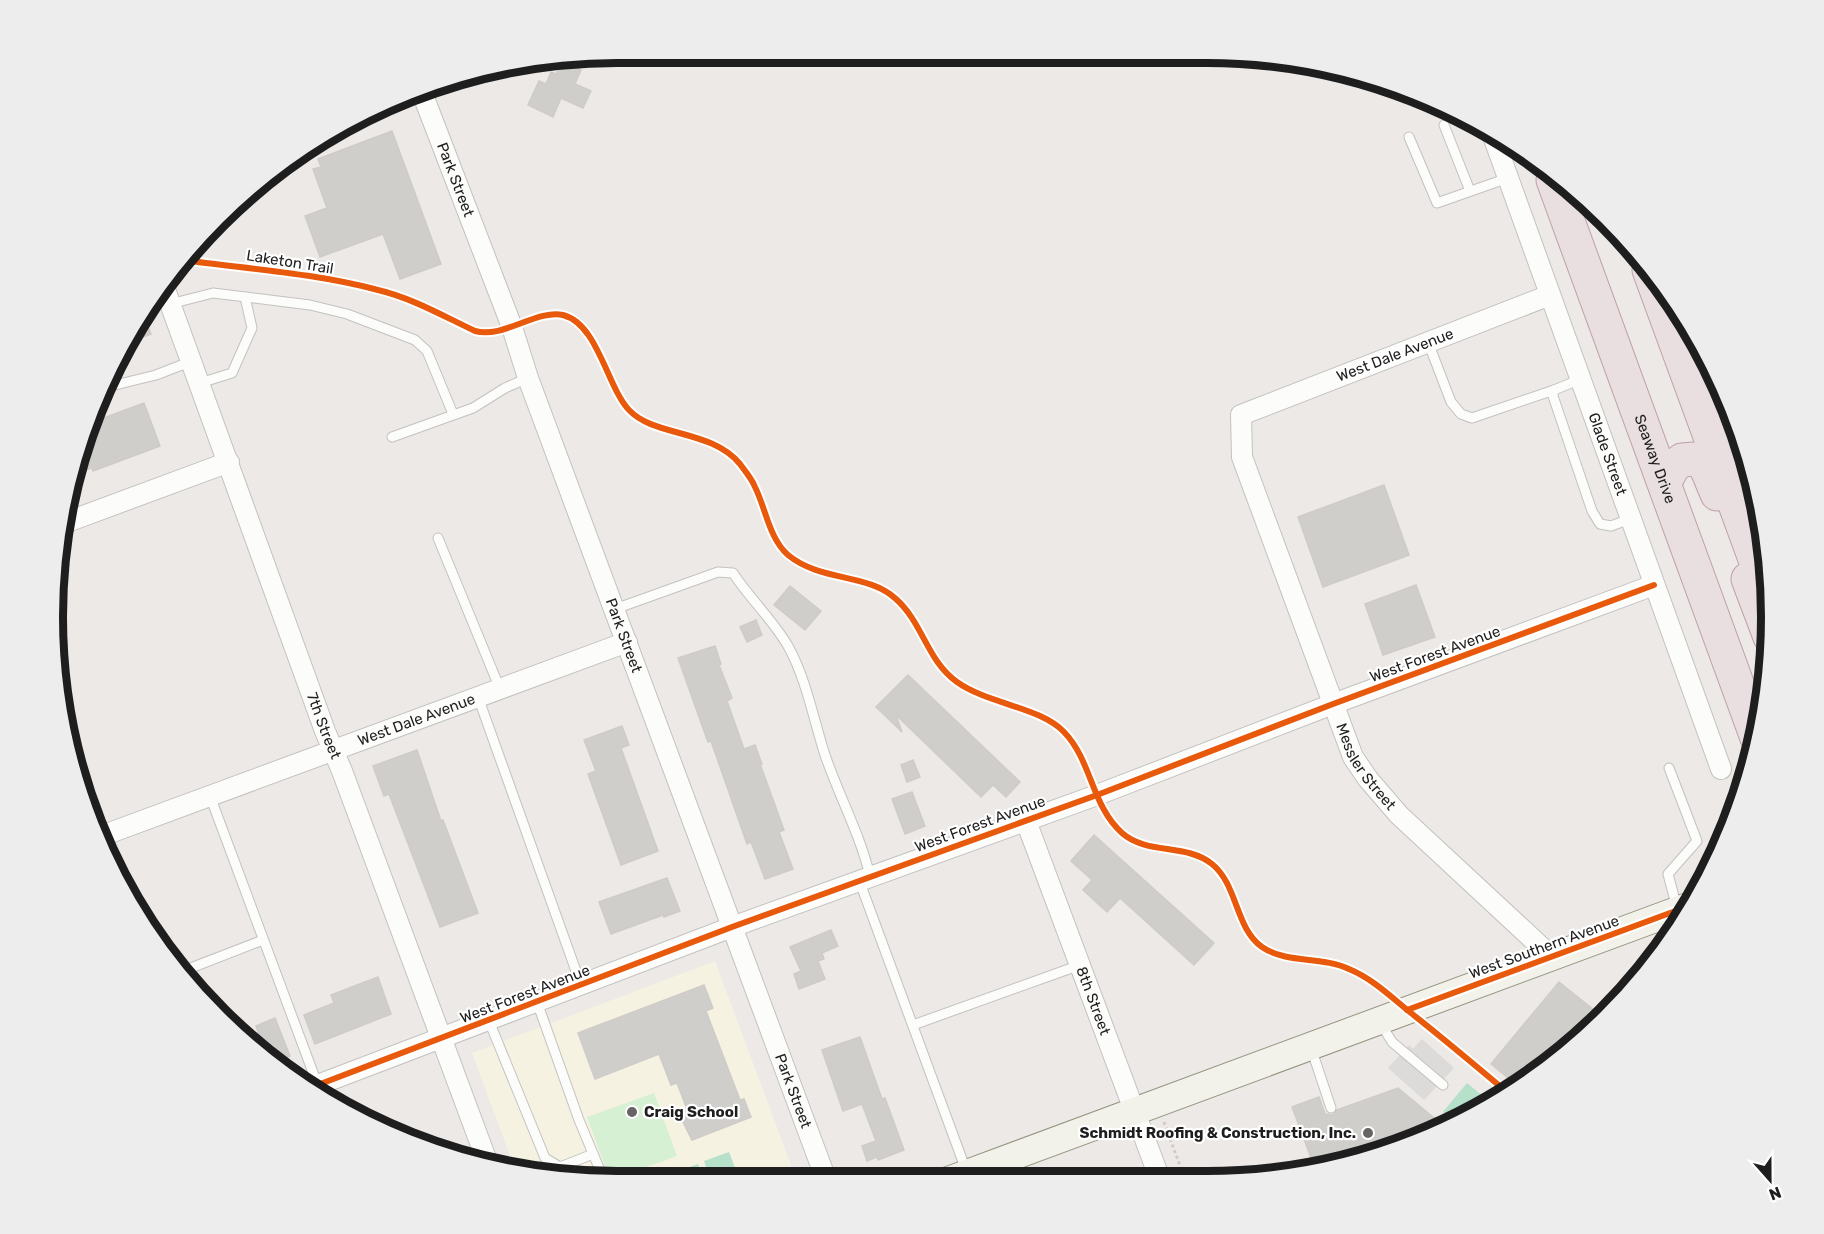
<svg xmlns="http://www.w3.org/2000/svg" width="1824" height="1234" font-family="Rubik,sans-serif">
<rect width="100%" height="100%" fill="#ece9e6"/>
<polygon fill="#f5f2e2" points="715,961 797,1181 617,1182 516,1172 472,1053"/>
<polygon fill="#d6f0d3" points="654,1093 677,1156 610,1180 587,1117"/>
<g fill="#b5e0ca">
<polygon points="1467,1083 1490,1102 1455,1122 1443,1112"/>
<polygon points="729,1152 740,1181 711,1181 704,1161"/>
<polygon points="698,1164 704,1181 675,1181 672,1173"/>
</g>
<polygon fill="#dcdbda" points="1422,1039 1454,1068 1424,1100 1388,1068 1409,1045 1413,1049"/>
<g fill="#d0cecb" stroke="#cfcbc8" stroke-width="1.5">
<polygon points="562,62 581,70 575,84 591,91 583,108 561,98 553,117 528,105 539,81 546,84 551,72 556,74"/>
<polygon points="392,131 441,264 400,279 383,234 320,257 305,216 327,208 313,169 321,167 318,159"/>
<polygon points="144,316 151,334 129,342 138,328"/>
<polygon points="144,403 160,446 93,471 92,468 79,472 90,423"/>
<polygon points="1384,485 1409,555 1323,587 1298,517"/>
<polygon points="1416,585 1435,637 1383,655 1365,604"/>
<polygon points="790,586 821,611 805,630 774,605"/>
<polygon points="756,620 762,635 747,642 740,627"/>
<polygon points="715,646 721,664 719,665 732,698 727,701 744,749 755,745 762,764 760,764 784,830 779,832 793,869 765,879 751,842 747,844 711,741 708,742 678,658"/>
<polygon points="908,675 1020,782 1006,797 993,785 981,797 896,715 902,732 876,707"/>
<polygon points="622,726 629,745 621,748 658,851 621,865 588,774 596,771 584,740"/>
<polygon points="417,750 441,821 443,820 478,913 440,927 389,794 384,796 373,766"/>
<polygon points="913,760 920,777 907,782 901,765"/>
<polygon points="912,792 925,826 905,834 892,799"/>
<polygon points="1094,835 1214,943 1194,965 1120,898 1107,912 1083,890 1092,880 1071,861"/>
<polygon points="667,878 680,911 664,917 663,915 611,934 599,902"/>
<polygon points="831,930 838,946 822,953 824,959 818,961 825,979 799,989 794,974 801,971 790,947"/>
<polygon points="378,977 391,1014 315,1044 304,1015 334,1003 331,995"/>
<polygon points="1559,982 1604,1018 1519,1087 1491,1064"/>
<polygon points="704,985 713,1008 706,1011 740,1100 744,1099 751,1117 692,1140 678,1112 687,1109 677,1083 671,1085 659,1054 595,1079 578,1033"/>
<polygon points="275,1018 290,1056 279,1060 264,1050 256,1026"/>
<polygon points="860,1037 882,1099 885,1098 904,1150 878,1160 877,1157 867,1161 862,1146 876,1141 862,1104 843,1111 822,1050"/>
<polygon points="1398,1088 1445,1127 1423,1138 1316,1171 1292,1107 1319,1097 1325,1114 1333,1115 1337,1110"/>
</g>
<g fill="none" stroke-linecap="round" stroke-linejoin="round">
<g stroke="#c3c2c1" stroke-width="11">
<g id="lane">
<polyline points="1444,125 1470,191"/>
<polyline points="1409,137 1437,203 1508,178"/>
<polyline points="170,304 213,293 310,305 347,314 415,340 427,351 453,414"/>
<polyline points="1428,342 1451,402 1461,414 1472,418 1554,390"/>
<polyline points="1581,379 1554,390 1553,396 1592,511 1600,524 1611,526 1630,519"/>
<polyline points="200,383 232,373 252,328 245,297"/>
<polyline points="103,388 156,375 192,361"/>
<polyline points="392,437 473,408 505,388 528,378"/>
<polyline points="438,538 500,689"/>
<path d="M615 609 718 572 733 573C750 599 773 620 788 646 806 678 814 721 825 755 839 796 860 834 870 876"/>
<polyline points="478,697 581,985"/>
<polyline points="1669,768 1697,841 1668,874 1677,908"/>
<polyline points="210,796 318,1086"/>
<polyline points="859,880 966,1170"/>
<polyline points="183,971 263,940"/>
<polyline points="537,1002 579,1120 604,1180"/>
<polyline points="489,1021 545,1158 560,1167 593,1154"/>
<polyline points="1381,1024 1392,1042 1443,1085"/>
<polyline points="913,1025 1080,965"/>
<polyline points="1311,1048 1331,1108"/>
</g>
</g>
<g stroke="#c3c2c1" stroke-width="22">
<g id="street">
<path id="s1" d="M421 90 512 327 528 378 827 1182"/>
<path id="s2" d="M1493 136 1721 769"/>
<path id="s3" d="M163 284 325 731 342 771 488 1164"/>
<path id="s4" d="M1550 295 1241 415 1242 457 1353 757 1368 779 1399 815 1552 957"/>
<polyline points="67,522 229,462"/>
<path id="s5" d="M1026 821 1161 1182"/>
<path id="s6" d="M104 835 627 642"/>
<polyline points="315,1086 732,927 1097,795 1333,704 1654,585"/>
</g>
</g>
<g stroke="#949380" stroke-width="29">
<polyline id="secondary" points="944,1182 1689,906"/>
</g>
<g stroke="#bf9fab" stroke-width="35">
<g id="highway">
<path id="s7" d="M1553 180 1757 738"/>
<polyline points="1649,270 1770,600"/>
<polyline points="1665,482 1673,467 1682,460 1694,459 1705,465 1717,494"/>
<polyline points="1748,579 1770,637"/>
</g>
</g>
<polyline stroke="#d5c8c7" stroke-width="3" stroke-dasharray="3 3" stroke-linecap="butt" points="1164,1122 1186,1182"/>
<use href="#lane" stroke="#fcfcfb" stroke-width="9"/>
<use href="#street" stroke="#fcfcfb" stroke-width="20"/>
<use href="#secondary" stroke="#f3f2ea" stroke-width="27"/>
<use href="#highway" stroke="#e9dfe1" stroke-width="33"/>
<g stroke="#fff" stroke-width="10">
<g id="cycleway">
<path d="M183 260C248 269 314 273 378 290 412 298 443 316 475 331 503 339 537 309 563 315 598 324 607 387 629 410 654 437 711 429 740 464 745 471 752 479 755 487 766 509 769 538 788 555 821 582 868 573 896 599 923 623 927 661 957 682 988 704 1040 707 1064 732 1092 761 1091 805 1122 833 1147 855 1186 843 1212 864 1238 885 1235 928 1262 947 1287 964 1322 956 1349 969 1373 979 1391 997 1411 1013 1444 1039 1476 1066 1508 1093"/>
<polyline points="1407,1010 1689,906"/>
<polyline points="315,1086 732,927 1097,795 1333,704 1654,585"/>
</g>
</g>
<use href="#cycleway" stroke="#e8590c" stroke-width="6"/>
</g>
<g fill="#666564" stroke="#fff" stroke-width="2">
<circle cx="632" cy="1112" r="6"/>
<circle cx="1368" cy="1133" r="6"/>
</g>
<g text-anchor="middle" stroke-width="4.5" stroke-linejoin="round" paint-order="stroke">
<g font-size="15" fill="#1e1e1e" stroke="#fff">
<text dy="5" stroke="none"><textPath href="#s1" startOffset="96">Park Street</textPath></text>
<text transform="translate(290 262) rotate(9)" y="5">Laketon Trail</text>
<text transform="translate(1395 355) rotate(-21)" y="5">West Dale Avenue</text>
<text dy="5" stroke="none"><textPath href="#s2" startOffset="338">Glade Street</textPath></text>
<text dy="5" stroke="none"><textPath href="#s7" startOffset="297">Seaway Drive</textPath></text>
<text dy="5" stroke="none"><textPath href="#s1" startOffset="582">Park Street</textPath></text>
<text transform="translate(1435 654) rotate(-20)" y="5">West Forest Avenue</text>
<text dy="5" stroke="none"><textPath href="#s6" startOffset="333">West Dale Avenue</textPath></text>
<text dy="5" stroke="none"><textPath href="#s3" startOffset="470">7th Street</textPath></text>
<text dy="5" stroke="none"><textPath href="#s4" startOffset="708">Messler Street</textPath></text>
<text transform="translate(980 824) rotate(-20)" y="5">West Forest Avenue</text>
<text transform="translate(1544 947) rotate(-20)" y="5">West Southern Avenue</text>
<text transform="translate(525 994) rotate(-21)" y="5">West Forest Avenue</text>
<text dy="5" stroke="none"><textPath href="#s5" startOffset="192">8th Street</textPath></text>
<text dy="5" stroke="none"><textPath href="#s1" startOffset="1068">Park Street</textPath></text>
</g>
<g font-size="15" font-weight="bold" fill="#1e1e1e" stroke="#fff" text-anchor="start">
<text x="644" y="1117">Craig School</text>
<text x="1356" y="1138" text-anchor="end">Schmidt Roofing &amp; Construction, Inc.</text>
</g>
</g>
<path d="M0 0H1824V1234H0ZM617 63H1207A554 554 0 0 1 1761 617V617A554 554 0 0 1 1207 1171H617A554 554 0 0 1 63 617V617A554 554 0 0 1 617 63Z" fill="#ededed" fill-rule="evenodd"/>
<path fill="none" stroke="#1e1e1e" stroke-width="8" d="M617 63H1207A554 554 0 0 1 1761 617V617A554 554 0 0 1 1207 1171H617A554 554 0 0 1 63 617V617A554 554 0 0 1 617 63Z"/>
<g transform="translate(1770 1180) rotate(159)" stroke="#ffffff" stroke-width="4.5" paint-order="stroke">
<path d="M0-4.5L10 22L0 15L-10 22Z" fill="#1e1e1e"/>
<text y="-9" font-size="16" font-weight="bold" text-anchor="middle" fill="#1e1e1e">N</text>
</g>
</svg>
